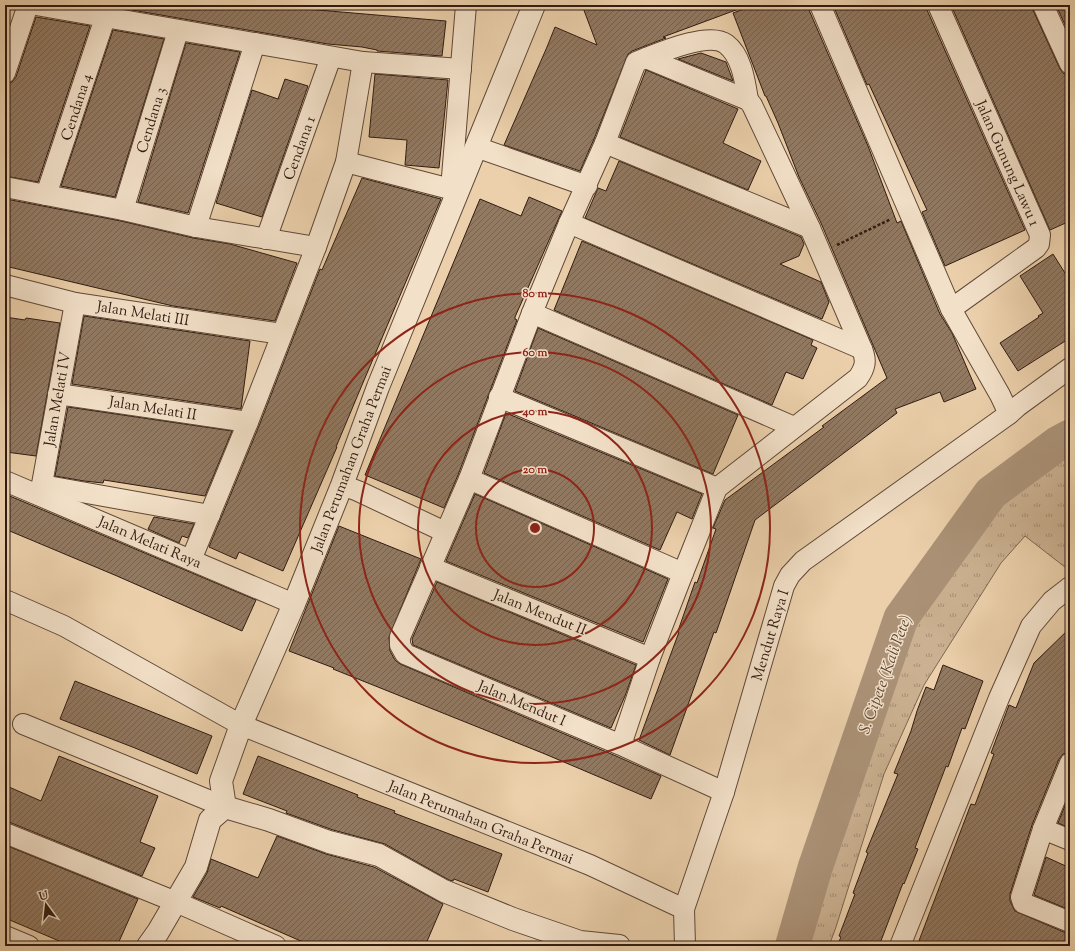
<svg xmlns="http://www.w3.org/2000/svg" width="1075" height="951" font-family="'Sorts Mill Goudy',serif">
<defs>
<pattern id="grass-tufts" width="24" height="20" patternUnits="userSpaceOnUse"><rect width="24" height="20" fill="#cbb191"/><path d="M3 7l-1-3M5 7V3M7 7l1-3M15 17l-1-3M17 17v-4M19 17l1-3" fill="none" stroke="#a58f75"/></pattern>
<pattern id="building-hatch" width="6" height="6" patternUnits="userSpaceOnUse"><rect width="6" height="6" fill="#917962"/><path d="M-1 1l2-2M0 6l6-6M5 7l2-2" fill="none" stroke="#77624f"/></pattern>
</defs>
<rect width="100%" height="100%" fill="#ebd0ab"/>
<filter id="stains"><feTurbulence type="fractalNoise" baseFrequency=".005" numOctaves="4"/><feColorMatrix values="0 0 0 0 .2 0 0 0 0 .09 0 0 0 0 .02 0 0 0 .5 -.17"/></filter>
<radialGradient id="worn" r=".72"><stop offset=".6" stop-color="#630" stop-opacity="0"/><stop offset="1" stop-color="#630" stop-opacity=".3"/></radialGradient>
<polygon fill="url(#grass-tufts)" stroke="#7e6652" points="1070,437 1070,571 1025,536 1001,563 924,685 884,774 836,927 829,946 793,946 901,618 991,493 1057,444"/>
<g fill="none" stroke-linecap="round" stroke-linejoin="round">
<polyline stroke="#ab9277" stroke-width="35" points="793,944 815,868 901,618 991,493 1057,444 1070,437"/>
</g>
<g fill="url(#building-hatch)" stroke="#301b12">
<polygon points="103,5 260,5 446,21 442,56 377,51 377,50 362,47 328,44"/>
<polygon points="582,5 743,5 744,7 663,37 666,38 632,51 628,54 594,139 580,171 504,145 547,47 555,27 597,45"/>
<polygon points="755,5 809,5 809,10 868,146 897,223 901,221 940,314 952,333 976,389 944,402 940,392 895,409 897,413 755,520 724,610 716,633 714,632 670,755 639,740 679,632 678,631 695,582 697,583 716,529 713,528 725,500 824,427 822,426 887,378 821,223 799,177 778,123 766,96 765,96 733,13"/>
<polygon points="833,5 927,5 927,10 1025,230 945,266 922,212 927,210 869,84 867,85"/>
<polygon points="951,5 1032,5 1033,10 1060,69 1064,74 1070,75 1070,221 1050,230"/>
<polygon points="1056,5 1070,5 1070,36"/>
<polygon points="36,17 90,26 38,182 5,176 5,89 7,84 12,82 16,77"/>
<polygon points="113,30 164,39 115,197 61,186"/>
<polygon points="186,43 240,52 188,213 138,202"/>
<polygon points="701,53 726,62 733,81 678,59"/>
<polygon points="646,70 738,109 723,143 761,161 748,190 620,137"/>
<polygon points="375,74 448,80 439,168 405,165 407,140 369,137"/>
<polygon points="285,79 308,86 262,217 216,203 252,90 278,99"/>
<polygon points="619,161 801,237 804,244 799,256 780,264 821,282 829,302 822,319 585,218 598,188 606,191"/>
<polygon points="362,178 441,199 362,385 336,447 337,447 283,571 239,552 236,559 209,547 259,426 320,269 322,270"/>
<polygon points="529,197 562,211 515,317 515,319 517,320 458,475 444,508 365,475 480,199 521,216"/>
<polygon points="6,199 121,221 193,238 230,244 297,263 275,321 173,306 5,266"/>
<polygon points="582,241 813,340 811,345 817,348 803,379 786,372 772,405 554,310"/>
<polygon points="1053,254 1070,281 1070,338 1018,371 1000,343 1039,317 1038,316 1043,313 1020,276"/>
<polygon points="84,316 250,341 241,409 72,384"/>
<polygon points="5,317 25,320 26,318 60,323 36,456 6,452 8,430 5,429"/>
<polygon points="538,328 738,415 713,474 515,391"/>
<polygon points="68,407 232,431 205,496 104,480 103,483 84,481 55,476"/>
<polygon points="506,413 702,494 692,519 677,512 660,550 484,473"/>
<polygon points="5,494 256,600 242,631 117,576 5,529"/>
<polygon points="475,494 668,579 643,642 446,561"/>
<polygon points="154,517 194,524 188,538 182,536 179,543 148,529"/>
<polygon points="339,526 421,559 389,637 390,651 395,660 400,664 616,756 661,776 651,799 545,754 333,669 334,668 289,651"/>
<polygon points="437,582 636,665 625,696 611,728 413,645 412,639"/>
<polygon points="1070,628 1070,752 1063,754 1059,759 1032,825 1010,894 1010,901 1015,911 1066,933 1070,933 1070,946 917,946 971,804 975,805 994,754 991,753 1009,705 1016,708 1034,663"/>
<polygon points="943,665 983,681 965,729 962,728 948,767 946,766 915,848 918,849 904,884 903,883 879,946 837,946 841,937 839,936 855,894 853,893 868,853 866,852 898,774 894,773 911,731 917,711 926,687 934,690"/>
<polygon points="75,681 212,736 197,774 135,748 60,719"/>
<polygon points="59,756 158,796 140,842 155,848 142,876 9,822 5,822 5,796 9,787 41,801"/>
<polygon points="258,756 358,795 357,797 395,811 394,813 502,854 488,892 454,879 453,881 449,880 385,844 333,830 286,813 287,811 243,794"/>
<polygon points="1068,798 1070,799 1070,828 1058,823"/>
<polygon points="277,836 326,854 374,867 443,904 425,946 312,946 221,906 220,908 193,897 207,873 211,859 258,878"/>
<polygon points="5,845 138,899 117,946 71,946 5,918"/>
<polygon points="1046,857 1070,868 1070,910 1034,895"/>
</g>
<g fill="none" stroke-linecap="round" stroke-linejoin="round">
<g stroke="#5f4838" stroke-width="22">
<g id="minor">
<polyline points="36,5 363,62 461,69"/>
<polyline points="820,5 951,309 1000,395 1009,414"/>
<polyline points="938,5 1040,235 1039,244 1036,248 951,309"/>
<polyline points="1043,5 1070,64"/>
<path d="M646 58C664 51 710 32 726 44 742 56 745 82 748 100"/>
<polyline points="5,73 28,5"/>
<polyline points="605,143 810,228"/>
<polyline points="476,147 587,186"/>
<polyline points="346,162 458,191"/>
<polyline points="5,187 123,210 196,227 316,247"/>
<polyline points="451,189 466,5"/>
<polyline points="46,195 105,18"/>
<polyline points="123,210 178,31"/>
<polyline points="569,223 862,349"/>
<polyline points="196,227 255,43"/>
<polyline points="266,239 331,57"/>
<polyline points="5,285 75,303 282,334"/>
<polyline points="532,313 794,427"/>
<polyline points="58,394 248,422"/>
<polyline points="499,397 717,488"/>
<polyline points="469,479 683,573"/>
<polyline points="5,481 294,604"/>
<polyline points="42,485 210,515"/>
<polyline points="342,485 358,491 445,532"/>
<polyline points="40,495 75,303"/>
<polyline points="191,560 248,422 316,247 346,162 363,62"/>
<polyline points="430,567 650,658"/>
<polyline points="5,600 64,626 241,725 590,865 684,909 685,946"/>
<polyline points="23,724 225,807"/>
<path d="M621 745 650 658 683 573 717 488 858 378C865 368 867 361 862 349L810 228 752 105 748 100 646 58 636 62 605 143 569 223 532 313 469 479 400 637V645L405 654 621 745 724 792"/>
<polyline points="1070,763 1043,829 1021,897 1023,903 1070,922"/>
<polyline points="1043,829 1070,840"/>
<polyline points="5,833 176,902 276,946"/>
<polyline points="684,909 724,792 784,586 790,575 803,561 1009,414 1018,406 1070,368"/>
<polyline points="5,936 29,946"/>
<polyline points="900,946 999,698 1031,626 1052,601 1070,587"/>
</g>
</g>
<g stroke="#5f4838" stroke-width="24">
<g id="tertiary">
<polyline points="225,807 221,781 241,725 294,604 342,485 378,387 534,5"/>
<polyline points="148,946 158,932 196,867 210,820 225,807 269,820 329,842 379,855 444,891 513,919 580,942 619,946"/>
</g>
</g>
<polyline stroke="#301b12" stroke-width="2.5" stroke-dasharray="3 2" stroke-linecap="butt" points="837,245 891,219"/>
<use href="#minor" stroke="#f2e0c8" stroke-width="20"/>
<use href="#tertiary" stroke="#f2e0c8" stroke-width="22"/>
</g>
<g fill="none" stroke="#8f2418" stroke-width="2">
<circle cx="535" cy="528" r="59"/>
<circle cx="535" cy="528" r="117"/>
<circle cx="535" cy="528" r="176"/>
<circle cx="535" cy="528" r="235"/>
</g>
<g text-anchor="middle" stroke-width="3" stroke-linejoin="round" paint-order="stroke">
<g font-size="15" fill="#301b12" stroke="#f2e0c8">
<text transform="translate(76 107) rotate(-72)" y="5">Cendana 4</text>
<text transform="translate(151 120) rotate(-73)" y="5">Cendana 3</text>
<text transform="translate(299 148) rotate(-70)" y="5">Cendana 1</text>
<text transform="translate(1008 163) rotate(66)" y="5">Jalan Gunung Lawu 1</text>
<text transform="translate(143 313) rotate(9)" y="5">Jalan Melati III</text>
<text transform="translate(57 399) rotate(-80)" y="5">Jalan Melati IV</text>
<text transform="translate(153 408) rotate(9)" y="5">Jalan Melati II</text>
<text transform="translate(351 459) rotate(-69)" y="5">Jalan Perumahan Graha Permai</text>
<text transform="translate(150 542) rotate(23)" y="5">Jalan Melati Raya</text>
<text transform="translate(540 612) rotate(22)" y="5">Jalan Mendut II</text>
<text transform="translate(770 635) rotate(-73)" y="5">Mendut Raya I</text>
<text transform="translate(522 703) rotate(23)" y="5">Jalan Mendut I</text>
<text transform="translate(481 822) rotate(22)" y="5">Jalan Perumahan Graha Permai</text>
</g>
<g font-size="16" font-style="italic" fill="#5b4535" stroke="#f2e0c8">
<text transform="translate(884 674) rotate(-70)" y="6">S. Cipete (Kali Pete)</text>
</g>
</g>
<circle cx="535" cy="528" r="6" fill="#8f2418" stroke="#f2e0c8" stroke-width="2"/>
<g font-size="12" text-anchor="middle" font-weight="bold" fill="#8f2418" stroke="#f2e0c8" stroke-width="3" stroke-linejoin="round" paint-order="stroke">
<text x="535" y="297">80 m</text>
<text x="535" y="356">60 m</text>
<text x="535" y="415">40 m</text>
<text x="535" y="473">20 m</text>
</g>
<rect width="1075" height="951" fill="none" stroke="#ebd0ab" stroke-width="20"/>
<rect x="6" y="6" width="1063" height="939" fill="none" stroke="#301b12" stroke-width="2"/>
<rect x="10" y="10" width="1055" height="931" fill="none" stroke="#301b12"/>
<g transform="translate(46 905) rotate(345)" stroke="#f2e0c8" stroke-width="3" paint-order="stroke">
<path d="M0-3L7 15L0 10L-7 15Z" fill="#301b12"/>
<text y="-6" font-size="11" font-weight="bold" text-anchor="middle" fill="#301b12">U</text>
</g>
<rect width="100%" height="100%" filter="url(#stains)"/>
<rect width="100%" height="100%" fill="url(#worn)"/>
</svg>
